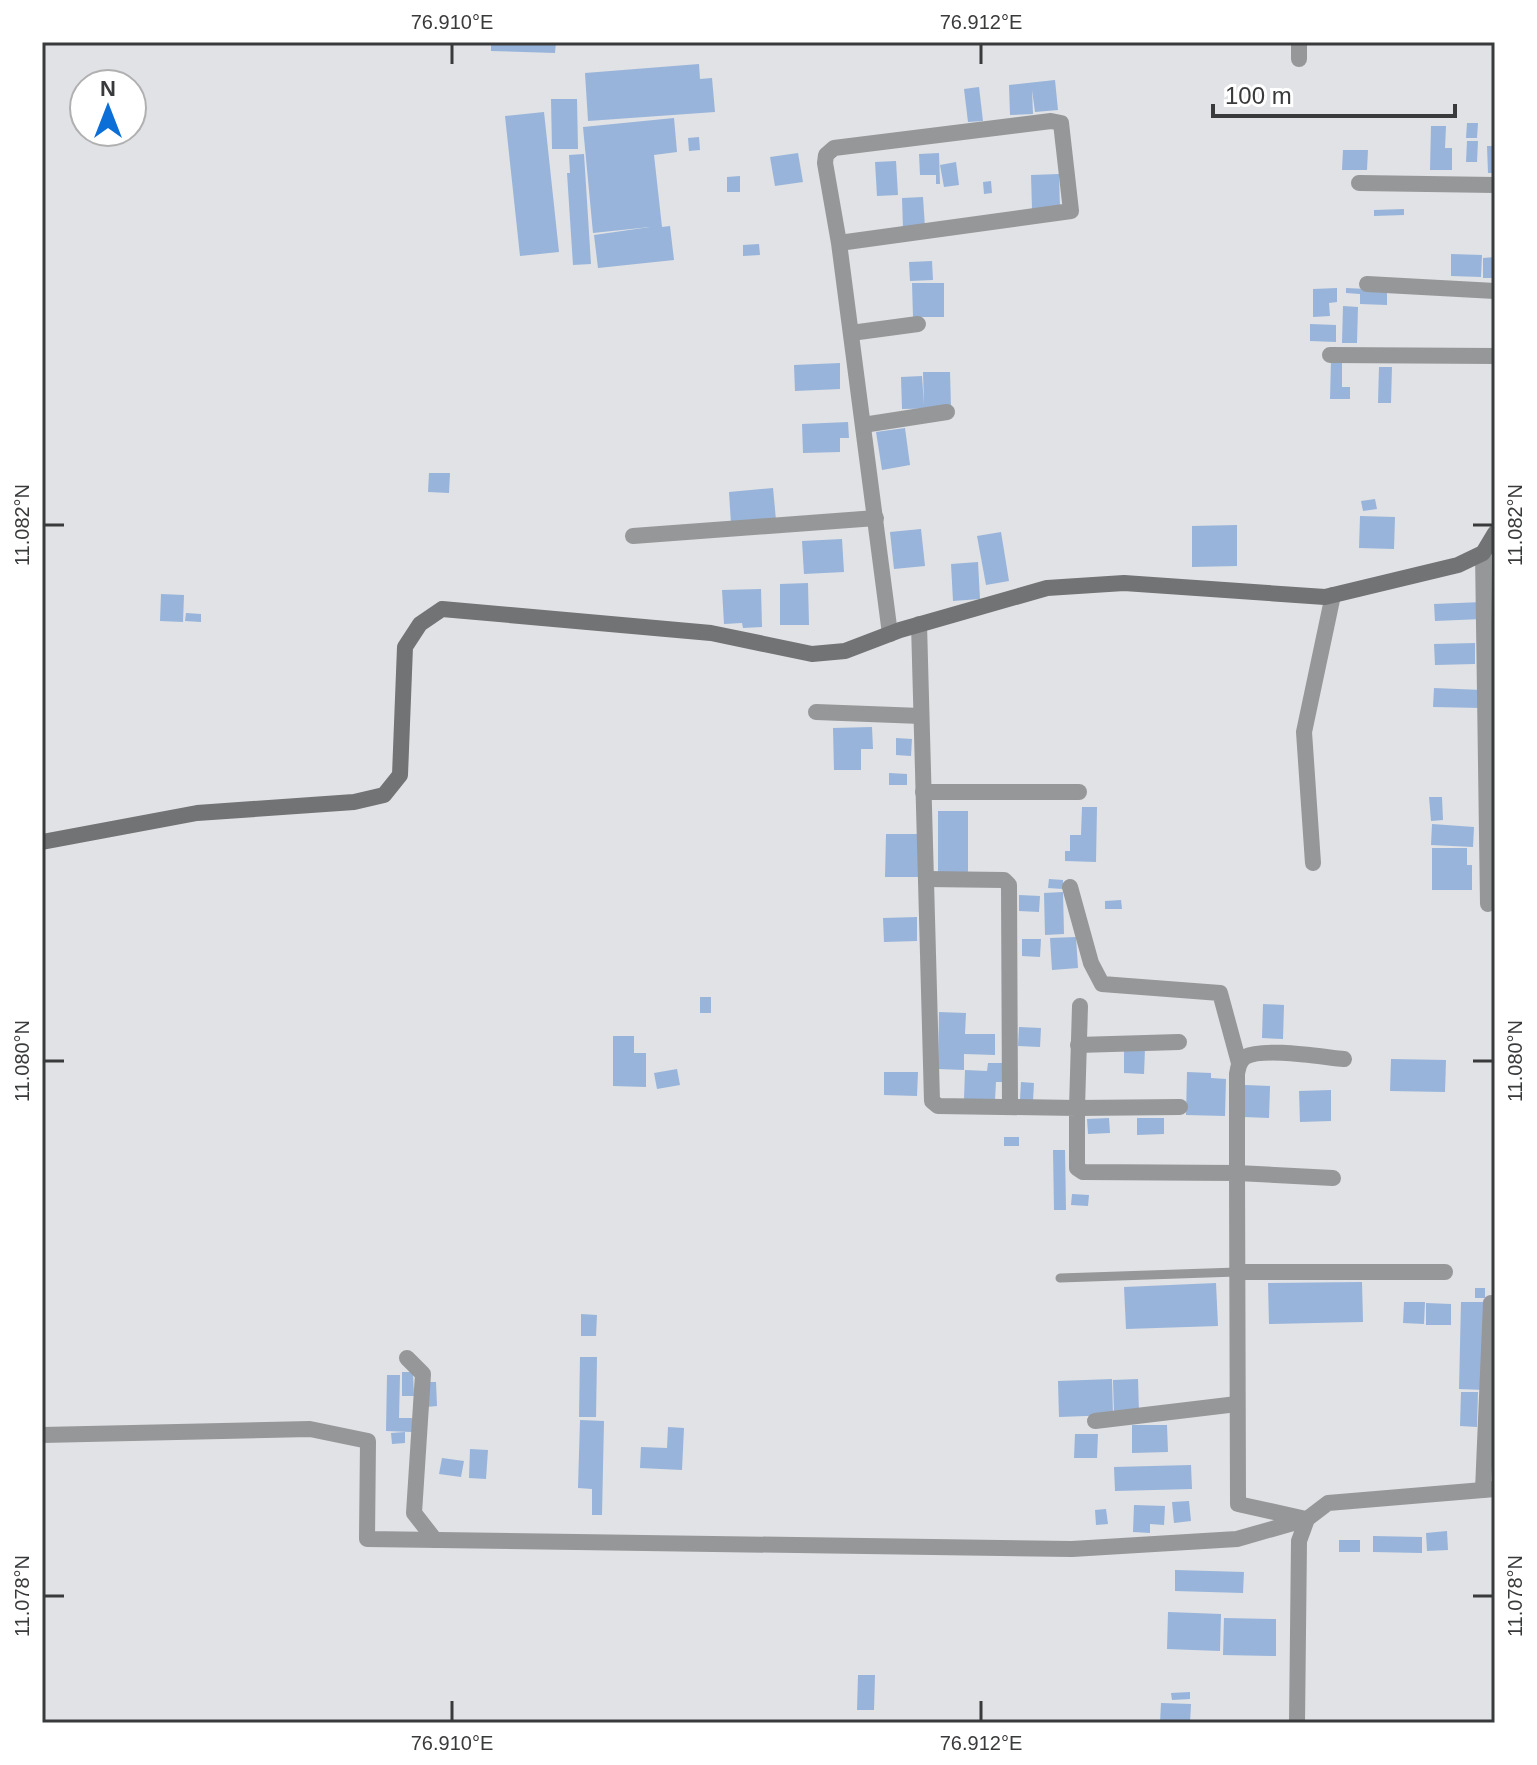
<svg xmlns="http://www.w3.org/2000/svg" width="1537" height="1765" font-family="Helvetica,sans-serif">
<rect width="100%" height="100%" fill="#e0e2e5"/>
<g fill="#98b4da">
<polygon points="491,42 556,42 555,53 491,51"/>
<polygon points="699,64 700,79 712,78 715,112 588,121 585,73"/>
<polygon points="1055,80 1058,110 1035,112 1032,90 1033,114 1010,115 1009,85"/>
<polygon points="979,87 983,121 968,122 964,89"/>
<polygon points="551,99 577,99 578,149 552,149"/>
<polygon points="544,112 559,252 520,256 505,116"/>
<polygon points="674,118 677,152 654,155 662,227 670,226 674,260 598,268 594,235 650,227 593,233 583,127"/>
<polygon points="1467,123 1478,123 1477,138 1466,138"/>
<polygon points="1431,126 1446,126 1445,148 1452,148 1452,170 1430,170"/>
<polygon points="699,137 700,150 689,151 688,138"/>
<polygon points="1467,141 1478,141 1477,162 1466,162"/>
<polygon points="1487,146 1495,146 1495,173 1488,173"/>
<polygon points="1343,150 1368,150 1367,170 1342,170"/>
<polygon points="798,153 803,182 775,186 770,157"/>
<polygon points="939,153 940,184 936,184 936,175 920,175 919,154"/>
<polygon points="584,154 591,264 573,265 567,173 570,173 569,155"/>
<polygon points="896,161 898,195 877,196 875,162"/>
<polygon points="956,162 959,185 944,187 940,165"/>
<polygon points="1059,174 1060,208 1032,209 1031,175"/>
<polygon points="740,176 740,192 727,192 727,177"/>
<polygon points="991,181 992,193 984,194 983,182"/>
<polygon points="923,197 925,228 903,229 902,198"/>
<polygon points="1404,209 1404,215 1374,216 1374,210"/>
<polygon points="759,244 760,255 743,256 743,245"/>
<polygon points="1451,254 1482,255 1481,277 1451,276"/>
<polygon points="1495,257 1495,278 1483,278 1483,258"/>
<polygon points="932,261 933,280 910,281 909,262"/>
<polygon points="912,283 944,283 944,317 913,317"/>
<polygon points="1337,288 1337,302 1329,303 1330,316 1313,317 1313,289"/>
<polygon points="1346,288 1387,290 1387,305 1360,304 1360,294 1346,293"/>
<polygon points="1343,306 1358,307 1357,343 1342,343"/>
<polygon points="1310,324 1336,325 1336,342 1310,341"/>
<polygon points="1331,361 1342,361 1342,387 1350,387 1350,399 1330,399"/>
<polygon points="840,363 840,389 795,391 794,365"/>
<polygon points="1379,367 1392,367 1391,403 1378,403"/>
<polygon points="923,372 950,372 951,408 902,409 901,377 922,376 924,405"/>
<polygon points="848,422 849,438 840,438 840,452 803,453 802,424"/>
<polygon points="905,428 910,465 882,470 876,432"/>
<polygon points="429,473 450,473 449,493 428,492"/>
<polygon points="773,488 776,520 731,524 729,492"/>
<polygon points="1375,499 1377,509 1363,511 1361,501"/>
<polygon points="1360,516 1395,517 1394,549 1359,548"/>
<polygon points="1237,525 1237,566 1192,567 1192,526"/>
<polygon points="921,529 925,566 894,569 890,532"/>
<polygon points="1001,532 1009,581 986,585 977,536"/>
<polygon points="842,539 844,572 804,574 802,541"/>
<polygon points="978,562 980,599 953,601 951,564"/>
<polygon points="808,583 809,625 780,625 780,584"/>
<polygon points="761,589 762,627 743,628 742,623 724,624 722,590"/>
<polygon points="161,594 184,595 183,622 160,621"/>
<polygon points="1482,602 1482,619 1435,621 1434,604"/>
<polygon points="186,613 201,614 201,622 185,621"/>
<polygon points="1475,643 1475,664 1435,665 1434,644"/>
<polygon points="1434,688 1482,690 1482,708 1433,707"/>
<polygon points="872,727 873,749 861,749 861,770 834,770 833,728"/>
<polygon points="896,738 912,739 911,756 896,755"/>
<polygon points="889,773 907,774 907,785 889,785"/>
<polygon points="1429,797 1442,797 1443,820 1431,821"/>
<polygon points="1082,807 1097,807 1096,862 1065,861 1065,851 1070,851 1070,835 1081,835"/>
<rect x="938" y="811" width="30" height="68"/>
<polygon points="1432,824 1474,827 1473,847 1431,845"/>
<polygon points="886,834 919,834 919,877 885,877"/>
<polygon points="1432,848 1467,848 1467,865 1472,865 1472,890 1432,890"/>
<polygon points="1049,879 1063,880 1063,889 1048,888"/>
<polygon points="1063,892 1064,934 1045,935 1044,893"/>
<polygon points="1019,895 1040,896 1039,912 1019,911"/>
<polygon points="1121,900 1122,909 1105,909 1105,901"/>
<polygon points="917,917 917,941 884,942 883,918"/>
<polygon points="1076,937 1078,968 1052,970 1050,938"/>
<polygon points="1022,939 1041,939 1040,957 1022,956"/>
<rect x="700" y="997" width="11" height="16"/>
<polygon points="1263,1004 1284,1005 1283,1039 1262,1038"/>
<polygon points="939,1012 966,1013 965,1034 995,1034 995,1055 964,1054 964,1070 938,1069"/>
<polygon points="1019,1027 1041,1028 1040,1047 1018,1046"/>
<polygon points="613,1036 634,1036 634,1053 646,1053 646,1087 613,1086"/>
<polygon points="1124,1049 1145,1049 1144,1074 1124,1073"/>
<polygon points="1391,1059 1446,1060 1445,1092 1390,1091"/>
<polygon points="988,1063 1006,1063 1005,1082 996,1082 995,1100 964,1099 965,1070 987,1071"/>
<polygon points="677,1069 680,1085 657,1089 654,1073"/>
<polygon points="884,1072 918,1072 917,1096 884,1095"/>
<polygon points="1187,1072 1211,1073 1211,1078 1226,1079 1225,1116 1186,1115"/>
<polygon points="1021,1082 1034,1083 1033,1101 1020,1100"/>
<polygon points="1245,1085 1270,1086 1269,1118 1244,1117"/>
<polygon points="1331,1090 1331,1121 1300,1122 1299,1091"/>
<polygon points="1109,1118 1110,1133 1088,1134 1087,1119"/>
<polygon points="1137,1118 1164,1118 1164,1134 1137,1135"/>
<rect x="1004" y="1137" width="15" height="9"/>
<polygon points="1053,1150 1065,1150 1066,1210 1054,1210"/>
<polygon points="1072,1194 1089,1195 1088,1206 1071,1205"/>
<polygon points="1362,1282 1363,1322 1269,1324 1268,1283"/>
<polygon points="1216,1283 1218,1326 1126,1329 1124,1287"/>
<rect x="1475" y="1288" width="10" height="10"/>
<polygon points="1404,1302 1425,1302 1424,1324 1403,1323"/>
<polygon points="1461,1302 1487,1302 1485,1390 1459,1389"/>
<polygon points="1426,1303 1451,1304 1451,1325 1426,1325"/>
<polygon points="581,1314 597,1315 596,1336 581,1336"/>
<polygon points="580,1357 597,1357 596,1417 579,1417"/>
<polygon points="402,1372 413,1372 414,1396 402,1396"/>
<polygon points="387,1375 400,1375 399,1418 412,1418 412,1432 386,1431"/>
<polygon points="1112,1379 1113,1415 1059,1417 1058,1381"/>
<polygon points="1138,1379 1139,1413 1114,1414 1113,1380"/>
<polygon points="425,1382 436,1382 437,1406 426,1407"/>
<polygon points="1461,1392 1478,1392 1477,1427 1460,1426"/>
<polygon points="580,1420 604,1421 602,1515 592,1515 592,1489 578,1488"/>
<polygon points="1132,1425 1167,1425 1168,1452 1132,1453"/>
<polygon points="668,1427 684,1428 682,1470 640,1468 641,1447 667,1448"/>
<polygon points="405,1432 405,1443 392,1444 391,1433"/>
<polygon points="1075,1434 1098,1434 1097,1458 1074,1458"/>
<polygon points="470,1449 488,1450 486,1479 469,1478"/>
<polygon points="442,1458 464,1461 461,1477 439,1474"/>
<polygon points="1191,1465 1192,1489 1115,1491 1114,1467"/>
<polygon points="1189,1501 1191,1521 1174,1523 1172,1502"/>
<polygon points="1134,1505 1165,1506 1164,1525 1150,1524 1150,1533 1133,1532"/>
<polygon points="1106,1509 1108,1524 1096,1525 1095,1510"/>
<polygon points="1447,1531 1448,1550 1427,1551 1426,1533"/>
<polygon points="1373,1536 1422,1537 1422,1553 1373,1552"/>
<rect x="1339" y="1540" width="21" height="12"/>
<polygon points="1175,1570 1244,1572 1243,1593 1175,1591"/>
<polygon points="1168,1612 1221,1614 1220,1651 1167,1649"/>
<polygon points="1224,1618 1276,1619 1276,1656 1223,1655"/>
<polygon points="858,1675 875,1675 874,1710 857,1710"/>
<polygon points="1190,1692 1190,1699 1172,1700 1171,1693"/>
<polygon points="1161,1703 1191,1704 1190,1723 1160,1723"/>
</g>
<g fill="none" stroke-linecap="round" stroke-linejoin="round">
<polyline stroke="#969798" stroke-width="9" points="1060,1278 1237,1272"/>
<g stroke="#969798" stroke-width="16">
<polyline points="1299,59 1299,42"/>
<polyline points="1359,183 1495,185"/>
<polyline points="839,243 1071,211 1061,123 1051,121 834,148 826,155 825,163 839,243 890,634"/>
<polyline points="1367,284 1495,291"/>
<polyline points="851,333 918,324"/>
<polyline points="1330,355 1495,356"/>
<polyline points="863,425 947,412"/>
<polyline points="633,536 876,518"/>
<polyline points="1483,553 1488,904"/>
<polyline points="919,624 932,1101 938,1106 1077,1108 1077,1168 1083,1172 1237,1173 1238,1504 1306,1519"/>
<polyline points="816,712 921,716"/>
<polyline points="923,792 1079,792"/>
<polyline points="1313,863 1304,732 1333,595"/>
<polyline points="927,879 1004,880 1009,885 1010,1107"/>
<polyline points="1070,887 1091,963 1102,984 1220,993 1239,1063"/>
<polyline points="1080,1006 1077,1108 1180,1107"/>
<polyline points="1078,1045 1179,1042"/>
<path d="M1333 1178 1237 1173V1074C1238 1068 1239 1061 1245 1057 1263 1047 1322 1057 1344 1059"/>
<polyline points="1237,1272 1445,1272"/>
<polyline points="407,1358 423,1374 414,1513 435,1540"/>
<polyline points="1095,1421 1237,1404"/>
<polyline points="42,1435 310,1429 368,1441 367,1539 1072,1549 1237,1539 1307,1519"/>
<polyline points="1483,1490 1491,1303"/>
</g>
<polyline stroke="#969798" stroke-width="16" points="1297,1723 1299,1541 1307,1519 1328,1503 1495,1489"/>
<polyline stroke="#717374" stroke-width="16" points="42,842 197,813 354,802 384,795 400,775 405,647 420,624 442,609 711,633 812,654 845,651 900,630 1047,588 1124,583 1325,597 1458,565 1483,553 1495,533"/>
</g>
<path fill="none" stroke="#393a3b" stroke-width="3" d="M452 44V64M981 44V64M44 525H64M1473 525H1493M44 1061H64M1473 1061H1493M44 1596H64M1473 1596H1493M452 1701V1721M981 1701V1721"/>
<rect width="1537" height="1765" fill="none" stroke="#ffffff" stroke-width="88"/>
<g transform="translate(108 108)"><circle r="38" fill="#ffffff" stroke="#b0b0b1" stroke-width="2"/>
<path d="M0-6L14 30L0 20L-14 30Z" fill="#0b6fd7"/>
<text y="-12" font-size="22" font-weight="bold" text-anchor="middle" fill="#393a3b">N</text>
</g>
<path d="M1213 104v12h242v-12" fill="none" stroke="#393a3b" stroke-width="4"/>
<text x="1225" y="104" font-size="24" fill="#393a3b" stroke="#ffffff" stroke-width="6" paint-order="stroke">100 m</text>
<rect x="44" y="44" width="1449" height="1677" fill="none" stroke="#393a3b" stroke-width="3"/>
<g font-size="20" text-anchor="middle" fill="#393a3b">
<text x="452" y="29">76.910°E</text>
<text x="981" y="29">76.912°E</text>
<text transform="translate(22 525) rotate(-90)" y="7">11.082°N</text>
<text transform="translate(1515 525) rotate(-90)" y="7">11.082°N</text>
<text transform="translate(22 1061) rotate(-90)" y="7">11.080°N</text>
<text transform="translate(1515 1061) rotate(-90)" y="7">11.080°N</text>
<text transform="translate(22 1596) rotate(-90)" y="7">11.078°N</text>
<text transform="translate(1515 1596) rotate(-90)" y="7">11.078°N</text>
<text x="452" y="1750">76.910°E</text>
<text x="981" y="1750">76.912°E</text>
</g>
</svg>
